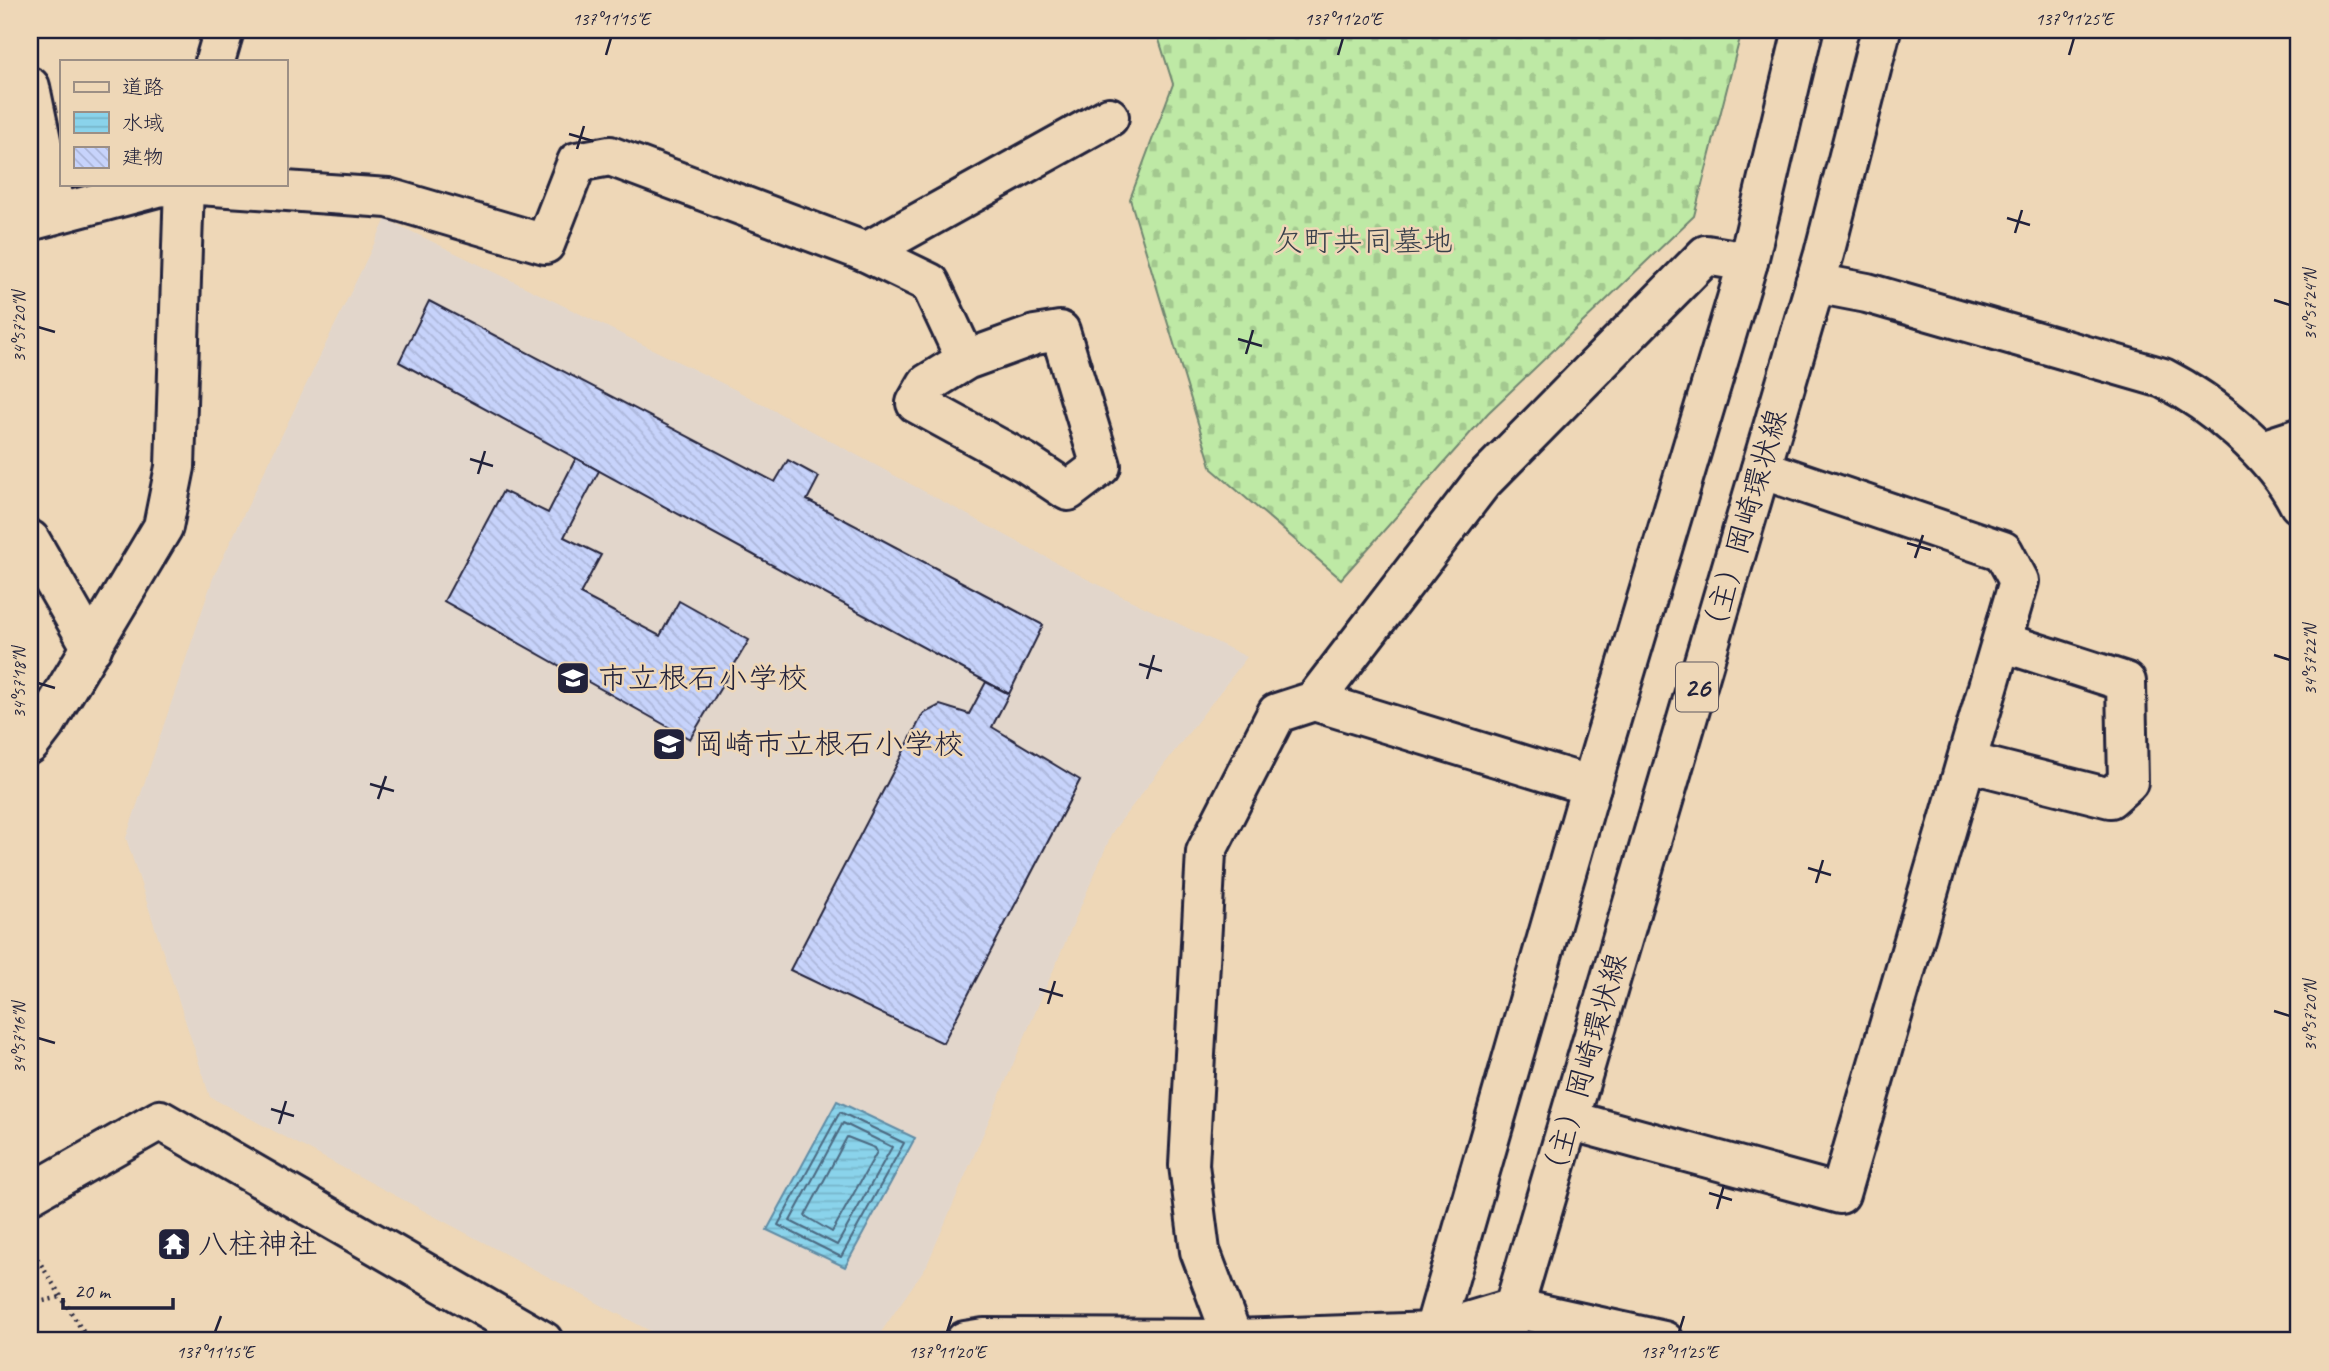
<svg xmlns="http://www.w3.org/2000/svg" width="2329" height="1371" font-family="Caveat,'Klee One',sans-serif">
<defs>
<pattern id="cemetery-stones" width="16" height="16" patternUnits="userSpaceOnUse" patternTransform="scale(1.75)"><rect width="16" height="16" fill="#bee9a5"/><path d="M2 7V4a2 2 0 0 1 4 0v3zM10 15v-3a2 2 0 0 1 4 0v3z" fill="#a3c88f"/></pattern>
<pattern id="water-rules" width="6" height="5" patternUnits="userSpaceOnUse" patternTransform="scale(1.75)"><rect width="6" height="5" fill="#8ad3eb"/><path d="M0 2.5h6" fill="none" stroke="#77b5ca"/></pattern>
<pattern id="building-back-hatch" width="6" height="6" patternUnits="userSpaceOnUse" patternTransform="scale(1.75)"><rect width="6" height="6" fill="#c7d3fb"/><path d="M-1 5l2 2M0 0l6 6M5-1l2 2" fill="none" stroke="#abb5d8"/></pattern>
</defs>
<rect width="100%" height="100%" fill="#eed7b7"/>
<filter id="ink" filterUnits="userSpaceOnUse"><feTurbulence type="fractalNoise" baseFrequency=".0143" numOctaves="2"/><feDisplacementMap in="SourceGraphic" scale="14" xChannelSelector="R" yChannelSelector="G"/><feConvolveMatrix kernelMatrix="1 2 1 2 8 2 1 2 1" color-interpolation-filters="sRGB"/></filter>
<g filter="url(#ink)">
<polygon fill="#e2d6cb" points="386,219 736,390 1085,578 1247,657 1113,831 927,1265 875,1341 669,1341 210,1097 126,838 213,578"/>
<polygon fill="url(#cemetery-stones)" stroke="#708670" stroke-width="2" points="1156,30 1742,30 1694,216 1488,413 1341,579 1212,469 1130,199 1173,84"/>
<polygon fill="url(#water-rules)" stroke="#608ca5" stroke-width="2" points="837,1101 915,1138 845,1267 767,1230"/>
<g fill="none" stroke-linecap="round" stroke-linejoin="round">
<g stroke="#4c6981" stroke-width="2">
<polygon points="840,1112 904,1143 841,1257 778,1225"/>
<polygon points="843,1123 892,1147 837,1245 790,1221"/>
<polygon points="847,1137 875,1148 877,1152 832,1232 805,1216"/>
</g>
</g>
<g fill="url(#building-back-hatch)" stroke="#22223b" stroke-width="2">
<polygon points="429,301 775,482 788,460 819,477 807,500 1043,625 1009,694 399,362"/>
<polygon points="576,458 599,471 564,537 601,555 580,594 660,636 679,601 749,640 690,739 444,601 503,491 548,513"/>
<polygon points="986,682 1009,694 992,727 1080,780 943,1043 790,970 923,714 940,705 969,714"/>
</g>
<g fill="none" stroke-linecap="round" stroke-linejoin="round">
<g stroke="#22223b" stroke-width="44">
<g id="minor">
<polyline points="215,61 224,30"/>
<polyline points="30,87 56,212"/>
<polyline points="30,221 158,187 184,184 388,198 545,244 577,162 610,156 866,252 1109,117"/>
<polyline points="866,252 930,283 966,360 1035,335 1060,331 1101,466 1068,491 1026,463 916,403 927,384 966,360"/>
<path d="M1815 283 1867 293 2163 378C2213 403 2274 454 2299 504"/>
<polyline points="2262,450 2299,438"/>
<polyline points="30,540 92,648"/>
<polyline points="1314,701 1591,786"/>
<polyline points="30,744 46,723 163,527 175,467 184,184"/>
<polyline points="1967,762 2110,798 2128,782 2126,682 2002,642"/>
<polyline points="1569,1120 1840,1194 2019,581 2003,551 1761,469"/>
<polyline points="30,1194 160,1120 543,1341"/>
<polyline points="965,1341 984,1338 1234,1339 1434,1332 1514,1308 1664,1341"/>
<polyline points="1234,1341 1200,1251 1189,1165 1206,852 1277,713 1314,701 1482,482 1706,255 1748,262"/>
</g>
</g>
<g stroke="#22223b" stroke-width="44">
<g id="major">
<polyline points="1431,1341 1591,786 1748,262 1803,30"/>
<polyline points="1504,1341 1824,254 1881,30"/>
</g>
</g>
<g stroke="#22223b" stroke-width="4.5" stroke-dasharray="2 5" stroke-linecap="butt">
<polyline points="30,1247 89,1341"/>
<polyline points="30,1304 61,1297"/>
</g>
<use href="#minor" stroke="#eed7b7" stroke-width="38"/>
<use href="#major" stroke="#eed7b7" stroke-width="38"/>
</g>
</g>
<path fill="none" stroke="#22223b" stroke-width="2.5" d="M606 55 611 38M1338 55 1343 38M2069 55 2074 38M569 134 593 141M577 149 584 126M2007 218 2030 225M2015 233 2022 210M2274 300 2290 305M38 327 55 332M1238 339 1262 346M1246 354 1253 330M470 459 493 466M478 474 485 451M1907 543 1931 550M1915 558 1923 535M2274 655 2290 660M1139 664 1162 671M1147 679 1154 655M38 683 55 688M370 784 394 791M378 799 386 776M1808 868 1831 875M1816 883 1823 860M1039 989 1063 996M1048 1004 1055 981M2274 1011 2290 1016M38 1038 55 1043M271 1109 294 1116M279 1124 286 1101M1709 1193 1732 1200M1717 1209 1724 1185M215 1332 221 1316M947 1332 952 1316M1679 1332 1684 1316"/>
<defs>
<g id="school-square" transform="scale(1.75)"><rect x="-9" y="-9" width="18" height="18" rx="4" fill="#22223b" stroke="#eed7b7"/><path d="M0-5L7-2L0 1L-7-2ZM-4 1L0 2.5L4 1V4Q0 6-4 4Z" fill="#fff"/></g>
<g id="temple-square" transform="scale(1.75)"><rect x="-9" y="-9" width="18" height="18" rx="4" fill="#22223b" stroke="#eed7b7"/><path d="M0-6L5-2H3V0L6.5 2.5H4V6H1.5V3h-3V6H-4V2.5H-6.5L-3 0V-2H-5Z" fill="#fff"/></g>
</defs>
<g fill-rule="evenodd">
<use href="#school-square" x="573" y="678"/>
<use href="#school-square" x="669" y="744"/>
<use href="#temple-square" x="174" y="1244"/>
</g>
<g text-anchor="middle" stroke-width="5" stroke-linejoin="round" paint-order="stroke">
<rect fill="#eed7b7" stroke="#5f5860" stroke-width="2" x="1676" y="662.5" width="42" height="49" rx="5"/>
<g font-size="28" font-weight="bold" fill="#22223b">
<text x="1697" y="697">26</text>
</g>
<g font-size="30" fill="#39404b" stroke="#eed7b7">
<text x="1363" y="251">欠町共同墓地</text>
</g>
<g font-size="30" fill="#22223b" stroke="#eed7b7">
<text transform="translate(1744 525) rotate(-74)" y="10">（主）岡崎環状線</text>
<text transform="translate(1584 1069) rotate(-74)" y="10">（主）岡崎環状線</text>
</g>
<g font-size="30" fill="#22223b" stroke="#eed7b7" text-anchor="start">
<text x="598" y="688">市立根石小学校</text>
<text x="694" y="754">岡崎市立根石小学校</text>
<text x="198" y="1254">八柱神社</text>
</g>
</g>
<rect width="2329" height="1371" fill="none" stroke="#eed7b7" stroke-width="77"/>
<rect x="60" y="60" width="228" height="126" fill="#eed7b7" stroke="#9c8f85" stroke-width="2"/>
<rect x="74" y="82" width="35" height="10" fill="#eed7b7" stroke="#9c8f85" stroke-width="2"/>
<text x="122" y="94" font-size="21" fill="#22223b">道路</text>
<rect x="74" y="112" width="35" height="21" fill="url(#water-rules)" stroke="#9c8f85" stroke-width="2"/>
<text x="122" y="130" font-size="21" fill="#22223b">水域</text>
<rect x="74" y="147" width="35" height="21" fill="url(#building-back-hatch)" stroke="#9c8f85" stroke-width="2"/>
<text x="122" y="164" font-size="21" fill="#22223b">建物</text>
<path d="M63 1298v10h110v-10" fill="none" stroke="#22223b" stroke-width="3.5"/>
<text x="74" y="1298" font-size="21" fill="#22223b" stroke="#eed7b7" stroke-width="5" paint-order="stroke">20 m</text>
<rect x="38" y="38" width="2252" height="1294" fill="none" stroke="#22223b" stroke-width="2.5"/>
<g font-size="18" text-anchor="middle" fill="#22223b">
<text x="611" y="25">137°11'15"E</text>
<text x="1343" y="25">137°11'20"E</text>
<text x="2074" y="25">137°11'25"E</text>
<text transform="translate(2310 305) rotate(-90)" y="6">34°57'24"N</text>
<text transform="translate(19 327) rotate(-90)" y="6">34°57'20"N</text>
<text transform="translate(2310 660) rotate(-90)" y="6">34°57'22"N</text>
<text transform="translate(19 683) rotate(-90)" y="6">34°57'18"N</text>
<text transform="translate(2310 1016) rotate(-90)" y="6">34°57'20"N</text>
<text transform="translate(19 1038) rotate(-90)" y="6">34°57'16"N</text>
<text x="215" y="1358">137°11'15"E</text>
<text x="947" y="1358">137°11'20"E</text>
<text x="1679" y="1358">137°11'25"E</text>
</g>
</svg>
